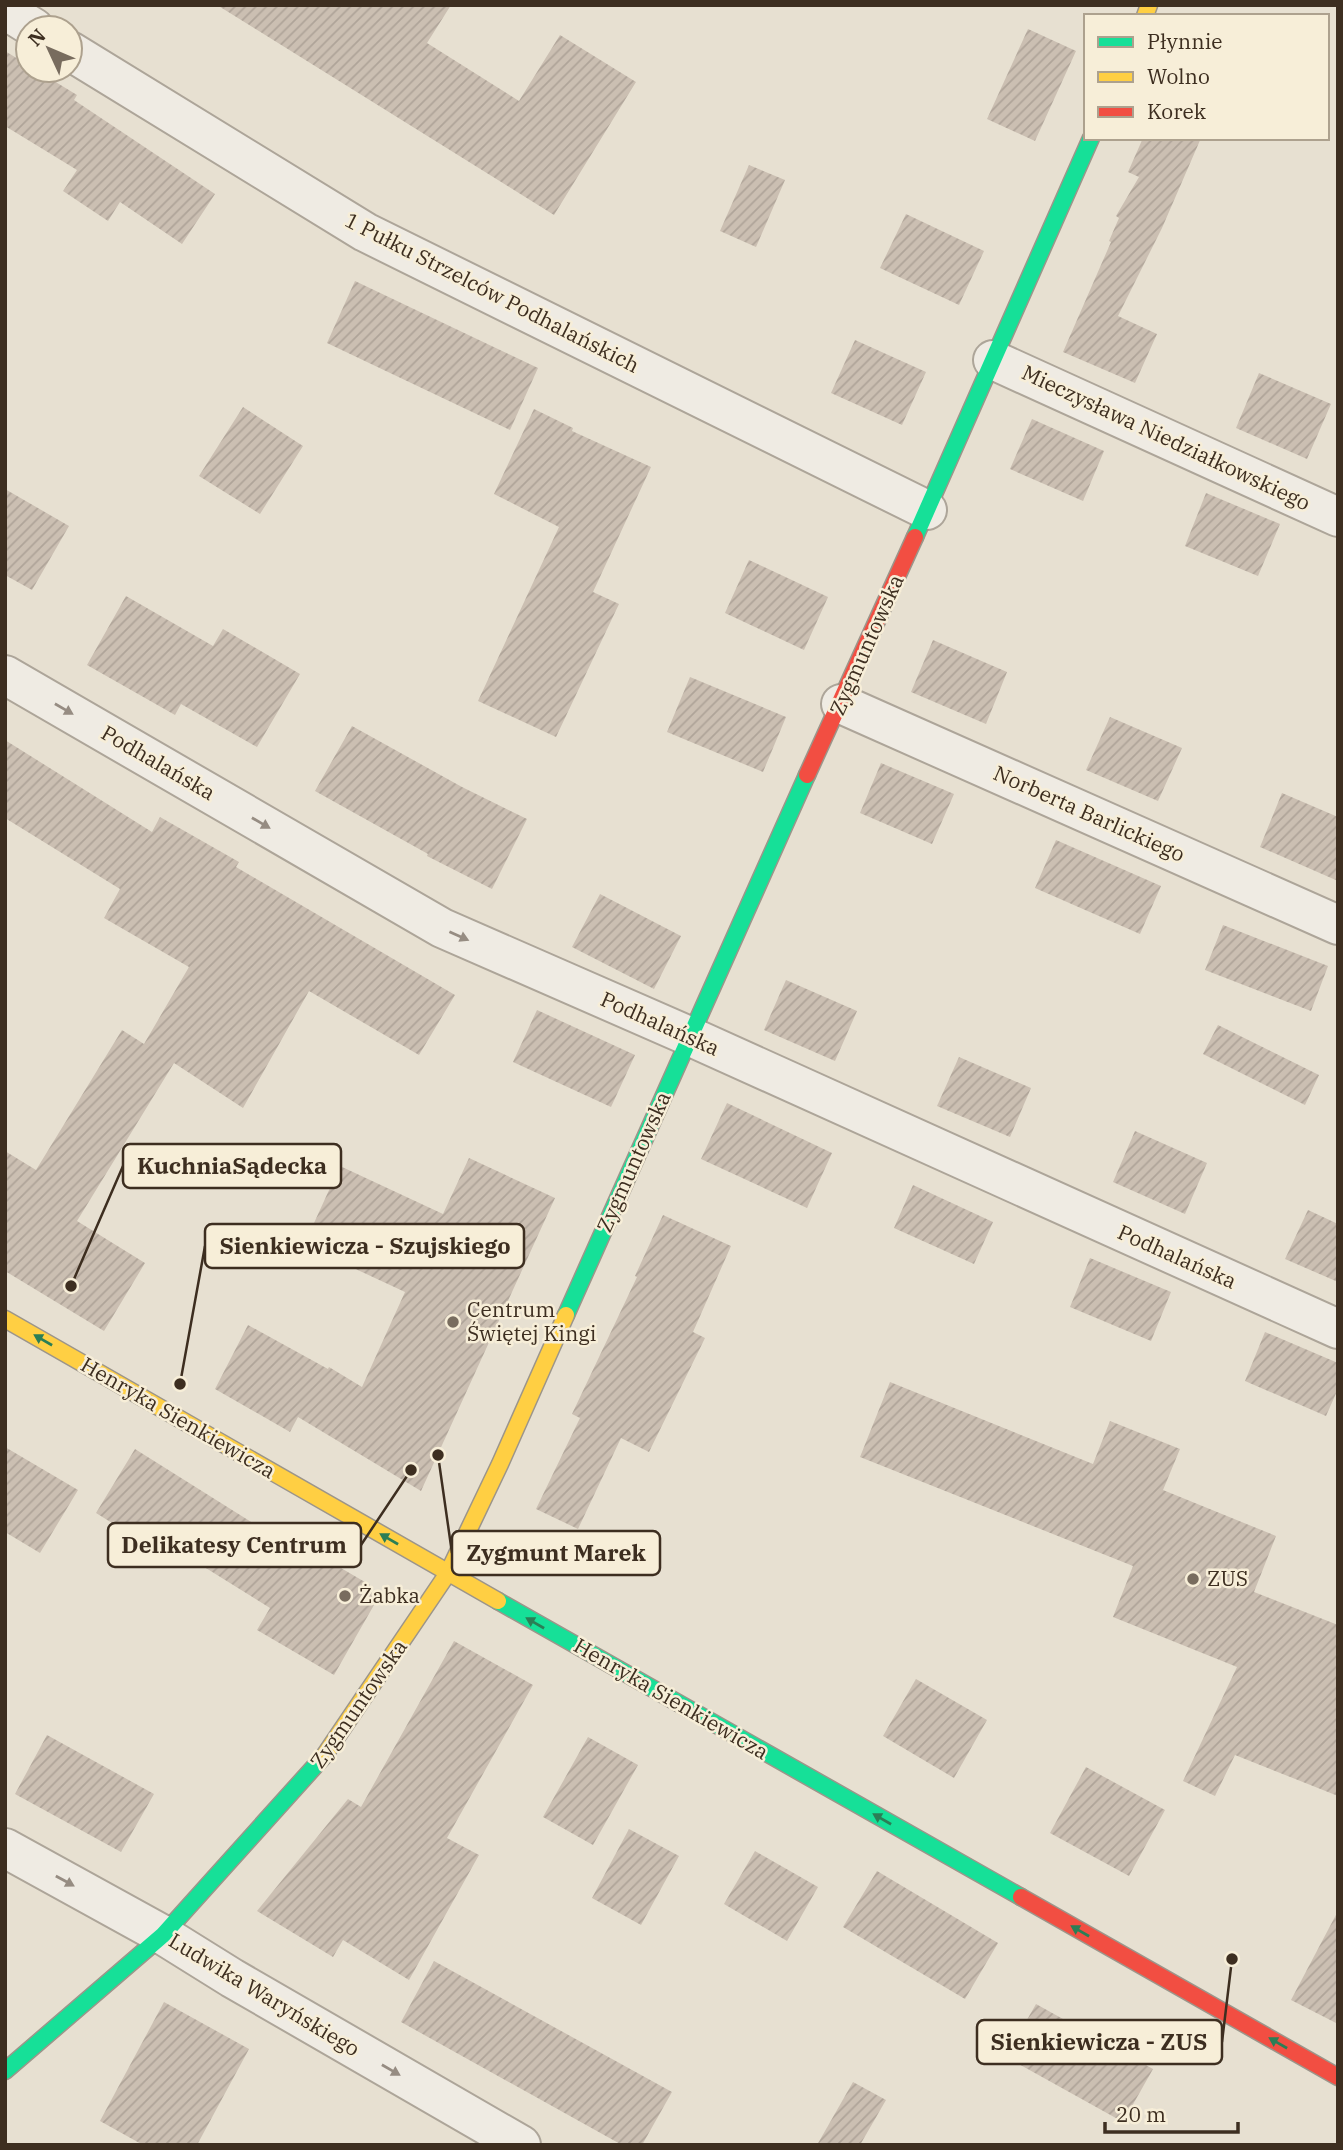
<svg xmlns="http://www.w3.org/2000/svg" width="1343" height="2150" font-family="'IBM Plex Serif',serif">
<defs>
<pattern id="building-hatch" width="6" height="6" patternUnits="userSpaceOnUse" patternTransform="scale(1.75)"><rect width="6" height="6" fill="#cbbfb2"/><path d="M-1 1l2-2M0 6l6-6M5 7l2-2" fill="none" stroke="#afa499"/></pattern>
</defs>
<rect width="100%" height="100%" fill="#e7e0d1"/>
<g fill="url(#building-hatch)">
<polygon points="217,5 451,5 427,43 519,101 560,35 636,82 554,215"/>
<polygon points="1028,29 1076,51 1035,141 987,119"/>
<polygon points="5,51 28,65 28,70 36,70 77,95 74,100 215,194 182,244 120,202 108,221 63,191 77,170 5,126"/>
<polygon points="1143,138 1201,138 1162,228 1118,316 1157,334 1135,383 1063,352 1111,242 1109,241 1119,218 1116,216 1139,177 1128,172"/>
<polygon points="749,165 785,180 756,247 720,231"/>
<polygon points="906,214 984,251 959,305 880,268"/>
<polygon points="355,281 538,368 510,430 327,343"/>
<polygon points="855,340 926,372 902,425 831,393"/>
<polygon points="1259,373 1331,404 1307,459 1236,428"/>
<polygon points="243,407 303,446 260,514 199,476"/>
<polygon points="534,409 573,428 572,431 651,467 593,592 619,604 556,737 478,701 559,527 494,494"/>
<polygon points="1032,419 1104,451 1083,501 1010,469"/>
<polygon points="5,489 69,526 32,590 5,575"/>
<polygon points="1206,493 1280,524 1258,576 1185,546"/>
<polygon points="749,560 828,597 804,650 725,613"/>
<polygon points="126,596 213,646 223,629 300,674 257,747 181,704 175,715 87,665"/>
<polygon points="933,640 1007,672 986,724 911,692"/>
<polygon points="690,677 786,717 763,772 667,732"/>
<polygon points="1110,717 1182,748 1158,801 1086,770"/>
<polygon points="352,726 462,787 527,819 492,889 427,856 428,854 315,791"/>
<polygon points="5,740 152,832 160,817 239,862 236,867 455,995 419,1055 309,991 243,1108 174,1063 77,1221 145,1263 104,1331 5,1271 5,1151 36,1170 122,1030 144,1044 189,967 104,918 120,889 5,818"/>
<polygon points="881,763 954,794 932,844 860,813"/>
<polygon points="1282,793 1338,817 1338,881 1260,847"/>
<polygon points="1056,840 1161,886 1140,934 1035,888"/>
<polygon points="600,894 681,936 654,989 572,947"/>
<polygon points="1223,925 1328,966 1311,1011 1205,970"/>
<polygon points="786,980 857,1011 835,1061 764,1030"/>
<polygon points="537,1010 635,1055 611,1107 513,1062"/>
<polygon points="1218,1025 1319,1075 1305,1105 1203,1054"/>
<polygon points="959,1057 1031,1088 1010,1137 937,1106"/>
<polygon points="727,1103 832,1153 807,1208 701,1159"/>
<polygon points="1135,1131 1207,1163 1185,1214 1113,1182"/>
<polygon points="469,1158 555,1198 421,1491 298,1417 290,1432 215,1389 248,1325 328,1369 329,1367 362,1387 405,1292 304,1245 340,1166 443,1214"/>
<polygon points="913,1185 993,1222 974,1264 894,1228"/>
<polygon points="1308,1210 1338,1224 1338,1282 1285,1259"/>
<polygon points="663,1215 731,1246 693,1332 705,1338 649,1452 621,1438 578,1529 536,1509 580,1418 572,1414 637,1277 635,1276"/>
<polygon points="1090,1258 1171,1292 1151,1341 1070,1307"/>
<polygon points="1265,1332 1338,1363 1338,1389 1326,1416 1245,1381"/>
<polygon points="890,1382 1093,1464 1110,1421 1180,1449 1163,1490 1276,1536 1254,1592 1338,1625 1338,1796 1235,1755 1215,1796 1183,1781 1237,1667 1113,1617 1133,1566 860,1457"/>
<polygon points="5,1447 78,1490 40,1553 5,1532"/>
<polygon points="135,1449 302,1554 305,1547 370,1585 374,1605 334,1675 257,1630 270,1608 185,1555 178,1564 96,1513"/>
<polygon points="454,1641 533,1685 447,1838 479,1855 409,1980 343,1940 333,1957 257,1911 348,1799 361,1807"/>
<polygon points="916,1679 987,1720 954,1778 883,1736"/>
<polygon points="47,1735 154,1794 121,1852 15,1794"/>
<polygon points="588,1737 638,1765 593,1845 543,1817"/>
<polygon points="1086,1767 1165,1810 1129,1876 1050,1833"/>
<polygon points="629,1829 679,1856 641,1925 592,1898"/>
<polygon points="755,1851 818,1887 787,1941 724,1904"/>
<polygon points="877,1871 998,1943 965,1999 843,1927"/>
<polygon points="1338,1911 1338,2024 1291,2000"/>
<polygon points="434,1961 672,2092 642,2145 622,2145 401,2022"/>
<polygon points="164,2002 249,2049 197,2145 143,2145 100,2121"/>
<polygon points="1036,2004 1153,2069 1123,2122 1006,2057"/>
<polygon points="853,2082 886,2100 860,2145 817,2145"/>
</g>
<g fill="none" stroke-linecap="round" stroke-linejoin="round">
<g stroke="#ada599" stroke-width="42">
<g id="street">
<polyline points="5,10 34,28"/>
<polyline points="70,51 365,232 927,510"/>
<polyline points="993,360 1338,517"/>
<polyline points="5,675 442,928 689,1036 1338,1329"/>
<polyline points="841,704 1338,925"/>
<polyline points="5,1848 163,1935 232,1978 521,2145"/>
</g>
</g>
<g stroke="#9c958a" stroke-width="19">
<g id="fast">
<polyline points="915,537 1091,138"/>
<polyline points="566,1315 807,775"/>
<polyline points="498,1601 1021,1897"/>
<polyline points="5,2071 163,1935 324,1756"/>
</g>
</g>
<g stroke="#9c958a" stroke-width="19">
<g id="slow">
<polyline points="1145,16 1149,5"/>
<polyline points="5,1319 498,1601"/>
<polyline points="324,1756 448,1573 500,1464 566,1315"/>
</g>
</g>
<g stroke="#9c958a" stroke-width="19">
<g id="jam">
<polyline points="807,775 915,537"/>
<polyline points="1021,1897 1338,2077"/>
</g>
</g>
<use href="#street" stroke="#efebe3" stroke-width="38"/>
<use href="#fast" stroke="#16e098" stroke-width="16"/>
<use href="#slow" stroke="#ffcf43" stroke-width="16"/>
<use href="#jam" stroke="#f24e42" stroke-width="16"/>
</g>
<defs><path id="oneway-solid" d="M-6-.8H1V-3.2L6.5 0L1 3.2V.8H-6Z" transform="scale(1.75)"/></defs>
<g fill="#968c82">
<use href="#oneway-solid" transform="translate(64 709) rotate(30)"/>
<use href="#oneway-solid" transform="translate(261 823) rotate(30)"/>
<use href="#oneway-solid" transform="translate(459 936) rotate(24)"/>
<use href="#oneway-solid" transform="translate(65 1881) rotate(29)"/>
<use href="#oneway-solid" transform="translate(391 2070) rotate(30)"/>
</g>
<g fill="#2b7e56">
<use href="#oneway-solid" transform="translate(43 1340) rotate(-150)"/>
<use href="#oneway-solid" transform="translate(389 1539) rotate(-150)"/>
<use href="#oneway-solid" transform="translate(535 1623) rotate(-150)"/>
<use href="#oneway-solid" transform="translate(882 1819) rotate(-150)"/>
<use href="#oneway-solid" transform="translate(1080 1931) rotate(-150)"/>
<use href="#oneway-solid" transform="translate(1278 2043) rotate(-150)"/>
</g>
<g fill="#786c5e" stroke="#f7eed8" stroke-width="2.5">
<circle cx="453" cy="1322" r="7"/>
<circle cx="1193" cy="1579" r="7"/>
<circle cx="345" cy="1596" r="7"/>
</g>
<g text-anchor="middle" stroke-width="5" stroke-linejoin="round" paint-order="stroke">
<g font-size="21" fill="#3d2e20" stroke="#f7eed8">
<text transform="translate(492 293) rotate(27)" y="7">1 Pułku Strzelców Podhalańskich</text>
<text transform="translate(1166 438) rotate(25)" y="7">Mieczysława Niedziałkowskiego</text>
<text transform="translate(867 645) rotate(-66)" y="7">Zygmuntowska</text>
<text transform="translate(158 763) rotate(30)" y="7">Podhalańska</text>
<text transform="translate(1089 814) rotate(24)" y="7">Norberta Barlickiego</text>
<text transform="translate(660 1024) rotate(24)" y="7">Podhalańska</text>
<text transform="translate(634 1162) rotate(-66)" y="7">Zygmuntowska</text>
<text transform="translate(1177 1257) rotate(24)" y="7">Podhalańska</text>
<text transform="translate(178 1418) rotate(30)" y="7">Henryka Sienkiewicza</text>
<text transform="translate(671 1699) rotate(30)" y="7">Henryka Sienkiewicza</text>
<text transform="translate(359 1704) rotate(-55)" y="7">Zygmuntowska</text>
<text transform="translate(264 1995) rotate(31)" y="7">Ludwika Waryńskiego</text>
</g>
<g font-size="21" fill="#3d2e20" stroke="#f7eed8" text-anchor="start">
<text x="467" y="1317">Centrum<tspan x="467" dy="24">Świętej Kingi</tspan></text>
<text x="1207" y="1586">ZUS</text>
<text x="359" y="1603">Żabka</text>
</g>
</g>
<path fill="none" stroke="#3d2e20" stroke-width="2.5" d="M71 1286L123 1166M180 1384L205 1246M411 1470L361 1545M438 1455L452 1553M1232 1959L1222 2042"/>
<g fill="#3d2e20" stroke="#f7eed8" stroke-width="2.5">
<circle cx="71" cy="1286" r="7"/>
<circle cx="180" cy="1384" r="7"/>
<circle cx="411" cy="1470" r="7"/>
<circle cx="438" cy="1455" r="7"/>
<circle cx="1232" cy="1959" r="7"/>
</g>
<g fill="#f7eed8" stroke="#3d2e20" stroke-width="2.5">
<rect x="123" y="1144" width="218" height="44" rx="7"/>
<rect x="205" y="1224" width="319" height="44" rx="7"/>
<rect x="108" y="1523" width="253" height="44" rx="7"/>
<rect x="452" y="1531" width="208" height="44" rx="7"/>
<rect x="977" y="2020" width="245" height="44" rx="7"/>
</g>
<g font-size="23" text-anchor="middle" font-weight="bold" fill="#3d2e20">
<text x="232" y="1174">KuchniaSądecka</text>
<text x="365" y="1254">Sienkiewicza - Szujskiego</text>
<text x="234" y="1553">Delikatesy Centrum</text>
<text x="556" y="1561">Zygmunt Marek</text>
<text x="1099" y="2050">Sienkiewicza - ZUS</text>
</g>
<rect width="1343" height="2150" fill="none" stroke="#3d2e20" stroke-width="14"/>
<rect x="1084" y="14" width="245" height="126" fill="#f7eed8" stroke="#ada18e" stroke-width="2"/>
<rect x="1098" y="37" width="35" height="10" fill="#16e098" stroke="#ada18e" stroke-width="2"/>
<text x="1147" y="49" font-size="21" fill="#3d2e20">Płynnie</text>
<rect x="1098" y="72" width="35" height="10" fill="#ffcf43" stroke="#ada18e" stroke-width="2"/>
<text x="1147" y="84" font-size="21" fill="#3d2e20">Wolno</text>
<rect x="1098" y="107" width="35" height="10" fill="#f24e42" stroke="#ada18e" stroke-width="2"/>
<text x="1147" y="119" font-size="21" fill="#3d2e20">Korek</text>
<g transform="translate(49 49) rotate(314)"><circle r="33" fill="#f7eed8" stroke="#ada18e" stroke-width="2"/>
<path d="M0-5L12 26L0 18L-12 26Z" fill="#786c5e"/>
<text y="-10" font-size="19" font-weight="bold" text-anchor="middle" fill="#3d2e20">N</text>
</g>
<path d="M1105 2122v10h133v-10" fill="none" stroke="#3d2e20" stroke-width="3.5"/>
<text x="1116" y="2122" font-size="21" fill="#3d2e20" stroke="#f7eed8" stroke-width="5" paint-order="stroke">20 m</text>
</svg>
